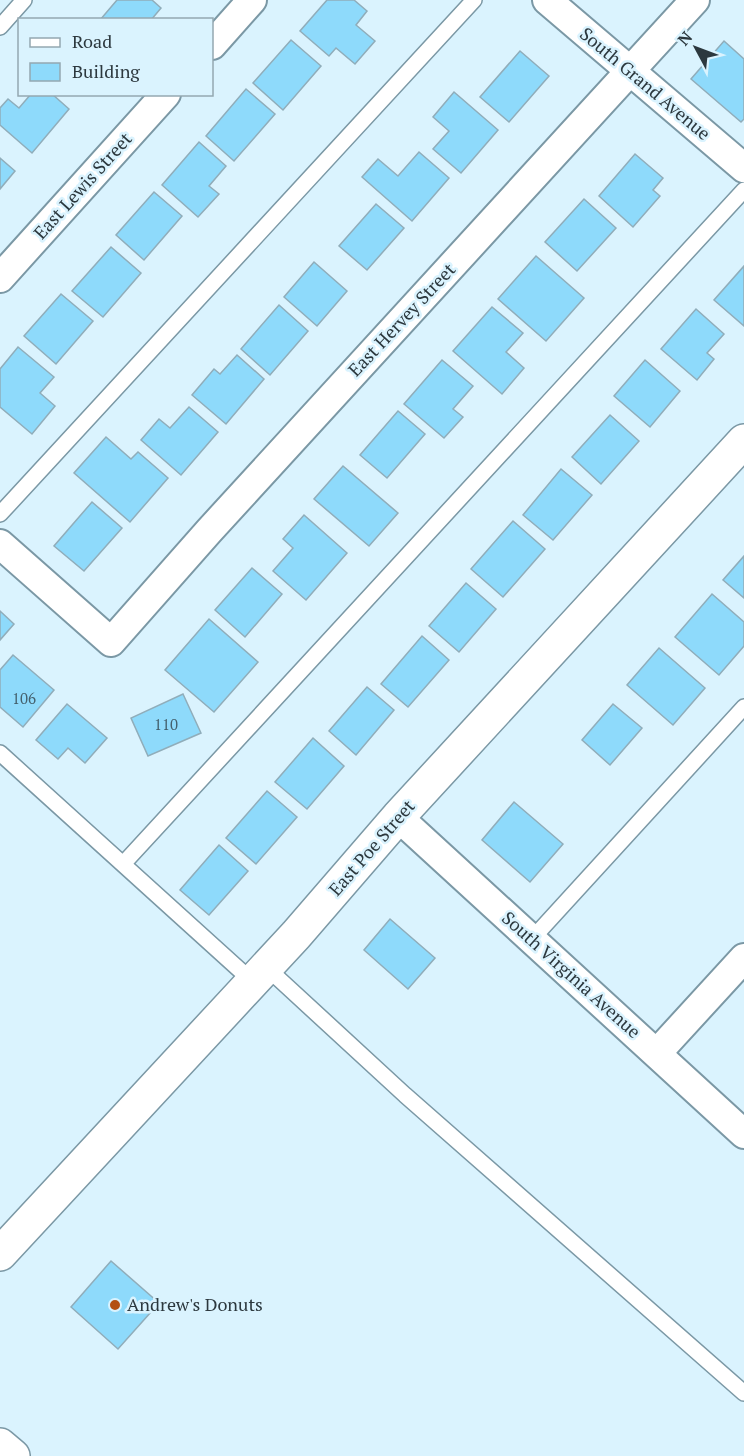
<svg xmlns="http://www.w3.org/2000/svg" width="744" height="1456" font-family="'PT Serif',serif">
<rect width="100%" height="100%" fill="#daf3fe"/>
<g fill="#8edafb" stroke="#90adba" stroke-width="1.5">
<polygon points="117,0 152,0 161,8 151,20 100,20"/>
<polygon points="327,0 354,0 367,11 356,25 375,41 355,64 336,48 329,56 300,31"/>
<polygon points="291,40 321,66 283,110 253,83"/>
<polygon points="724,41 744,59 744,119 741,122 691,79"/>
<polygon points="520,51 549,76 509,122 480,97"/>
<polygon points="246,89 275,114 234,161 206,136"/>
<polygon points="454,92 498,130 461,173 433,149 449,131 433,117"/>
<polygon points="31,94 52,94 69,109 32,153 0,125 0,108 8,99 19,108"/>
<polygon points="199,142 226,166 209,186 219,194 198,217 162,185"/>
<polygon points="419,152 449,178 412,221 362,177 378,159 398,176"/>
<polygon points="635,154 663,178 653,190 660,196 633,227 599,196"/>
<polygon points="0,158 15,171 0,189"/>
<polygon points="154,192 182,216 144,260 116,235"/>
<polygon points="584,199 616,228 577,271 545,242"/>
<polygon points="376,204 404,228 367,270 339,246"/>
<polygon points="111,247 141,273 103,317 72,291"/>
<polygon points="536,256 584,298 546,341 498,299"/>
<polygon points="314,262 347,291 317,326 284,297"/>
<polygon points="744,266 744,326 714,300"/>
<polygon points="61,294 93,321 56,364 24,336"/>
<polygon points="279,305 308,331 270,375 241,349"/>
<polygon points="492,307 523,333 506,352 524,368 502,394 453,351"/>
<polygon points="696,309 724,334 707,353 714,359 697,380 661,349"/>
<polygon points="18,347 54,377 40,393 55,406 32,434 0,407 0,369"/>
<polygon points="237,355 264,379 226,424 192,395 214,369 220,374"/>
<polygon points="442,360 473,386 453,409 463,417 444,438 404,404"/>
<polygon points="645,360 680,391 650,427 614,396"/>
<polygon points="189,407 218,432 181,475 141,440 159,419 170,428"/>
<polygon points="398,411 425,434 387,478 360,455"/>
<polygon points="610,415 639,441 601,484 572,457"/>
<polygon points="106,437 131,459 138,452 168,478 130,522 74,473"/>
<polygon points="343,466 398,513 369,546 314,499"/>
<polygon points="561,469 592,495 553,540 523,515"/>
<polygon points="92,502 122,528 84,571 54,546"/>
<polygon points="304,515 347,553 306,600 273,571 293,548 283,539"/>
<polygon points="513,521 545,549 503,597 471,569"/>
<polygon points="744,556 744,598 723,580"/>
<polygon points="252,568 282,594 245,637 215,610"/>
<polygon points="466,583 496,609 459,652 429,626"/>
<polygon points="712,594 744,622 744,646 719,675 675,637"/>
<polygon points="0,611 14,624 0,640"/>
<polygon points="209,619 258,662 214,712 165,670"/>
<polygon points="422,636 449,660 408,707 381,684"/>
<polygon points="659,648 705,688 673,725 627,685"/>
<polygon points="13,655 54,690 23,727 0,707 0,670"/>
<polygon points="367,687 394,710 356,755 329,731"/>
<polygon points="183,694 201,733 148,756 131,718"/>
<polygon points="67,704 107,738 85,763 68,748 58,759 36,740"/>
<polygon points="613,704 642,728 610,765 582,740"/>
<polygon points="313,738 344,766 307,809 275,782"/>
<polygon points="267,791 297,817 256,864 226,838"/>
<polygon points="514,802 563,844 530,882 482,840"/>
<polygon points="219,845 248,871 209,915 180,890"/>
<polygon points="390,919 435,958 408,989 364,950"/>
<polygon points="111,1261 159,1303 118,1349 71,1307"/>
</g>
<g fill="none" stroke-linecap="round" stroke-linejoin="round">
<g stroke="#7b98a5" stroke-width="18">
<g id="lane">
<polyline points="0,27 24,0"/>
<polyline points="0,514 474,0"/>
<polyline points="0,753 253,982"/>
<polyline points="124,863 744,190"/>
<polyline points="532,939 744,707"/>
<polyline points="266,967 405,1095 744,1393"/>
</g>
</g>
<g stroke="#7b98a5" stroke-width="32">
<g id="street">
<polyline points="547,0 744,168"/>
<polyline points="212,45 252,0"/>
<polyline points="0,278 166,94"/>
<polyline points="0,544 111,642 209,531 695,0"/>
<polyline points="398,817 744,1134"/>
<polyline points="657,1053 744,958"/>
</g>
</g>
<g stroke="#7b98a5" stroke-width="36">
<g id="secondary">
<polyline points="0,1254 296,935 398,817 744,441"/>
<polyline points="0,1445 13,1456"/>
</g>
</g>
<use href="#lane" stroke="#fff" stroke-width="15"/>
<use href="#street" stroke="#fff" stroke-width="28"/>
<use href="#secondary" stroke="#fff" stroke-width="33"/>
</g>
<circle fill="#b35113" stroke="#daf3fe" stroke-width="2" cx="115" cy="1305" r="6"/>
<g text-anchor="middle" stroke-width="5" stroke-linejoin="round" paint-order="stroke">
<g font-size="15" fill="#44606d">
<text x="24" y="704">106</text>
<text x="166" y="730">110</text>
</g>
<g font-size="18" fill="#2c383e" stroke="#daf3fe">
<text transform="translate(645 84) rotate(40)" y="6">South Grand Avenue</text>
<text transform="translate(83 186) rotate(-48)" y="6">East Lewis Street</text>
<text transform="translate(402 320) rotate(-47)" y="6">East Hervey Street</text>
<text transform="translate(372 848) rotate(-49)" y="6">East Poe Street</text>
<text transform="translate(571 975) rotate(42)" y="6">South Virginia Avenue</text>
</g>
<g font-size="18" fill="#2c383e" stroke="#daf3fe" text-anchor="start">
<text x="127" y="1311">Andrew's Donuts</text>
</g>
</g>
<rect x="18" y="18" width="195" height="78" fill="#daf3fe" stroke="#94a8b1" stroke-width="1.5"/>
<rect x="30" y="38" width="30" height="9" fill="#ffffff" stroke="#94a8b1" stroke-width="1.5"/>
<text x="72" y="48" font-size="18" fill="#2c383e">Road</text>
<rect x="30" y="63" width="30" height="18" fill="#8edafb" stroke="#94a8b1" stroke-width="1.5"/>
<text x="72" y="78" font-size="18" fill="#2c383e">Building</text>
<g transform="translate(696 48) rotate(311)" stroke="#daf3fe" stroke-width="4.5" paint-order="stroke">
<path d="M0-4.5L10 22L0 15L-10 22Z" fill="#2c383e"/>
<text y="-9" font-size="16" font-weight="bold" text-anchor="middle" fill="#2c383e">N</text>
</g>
</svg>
